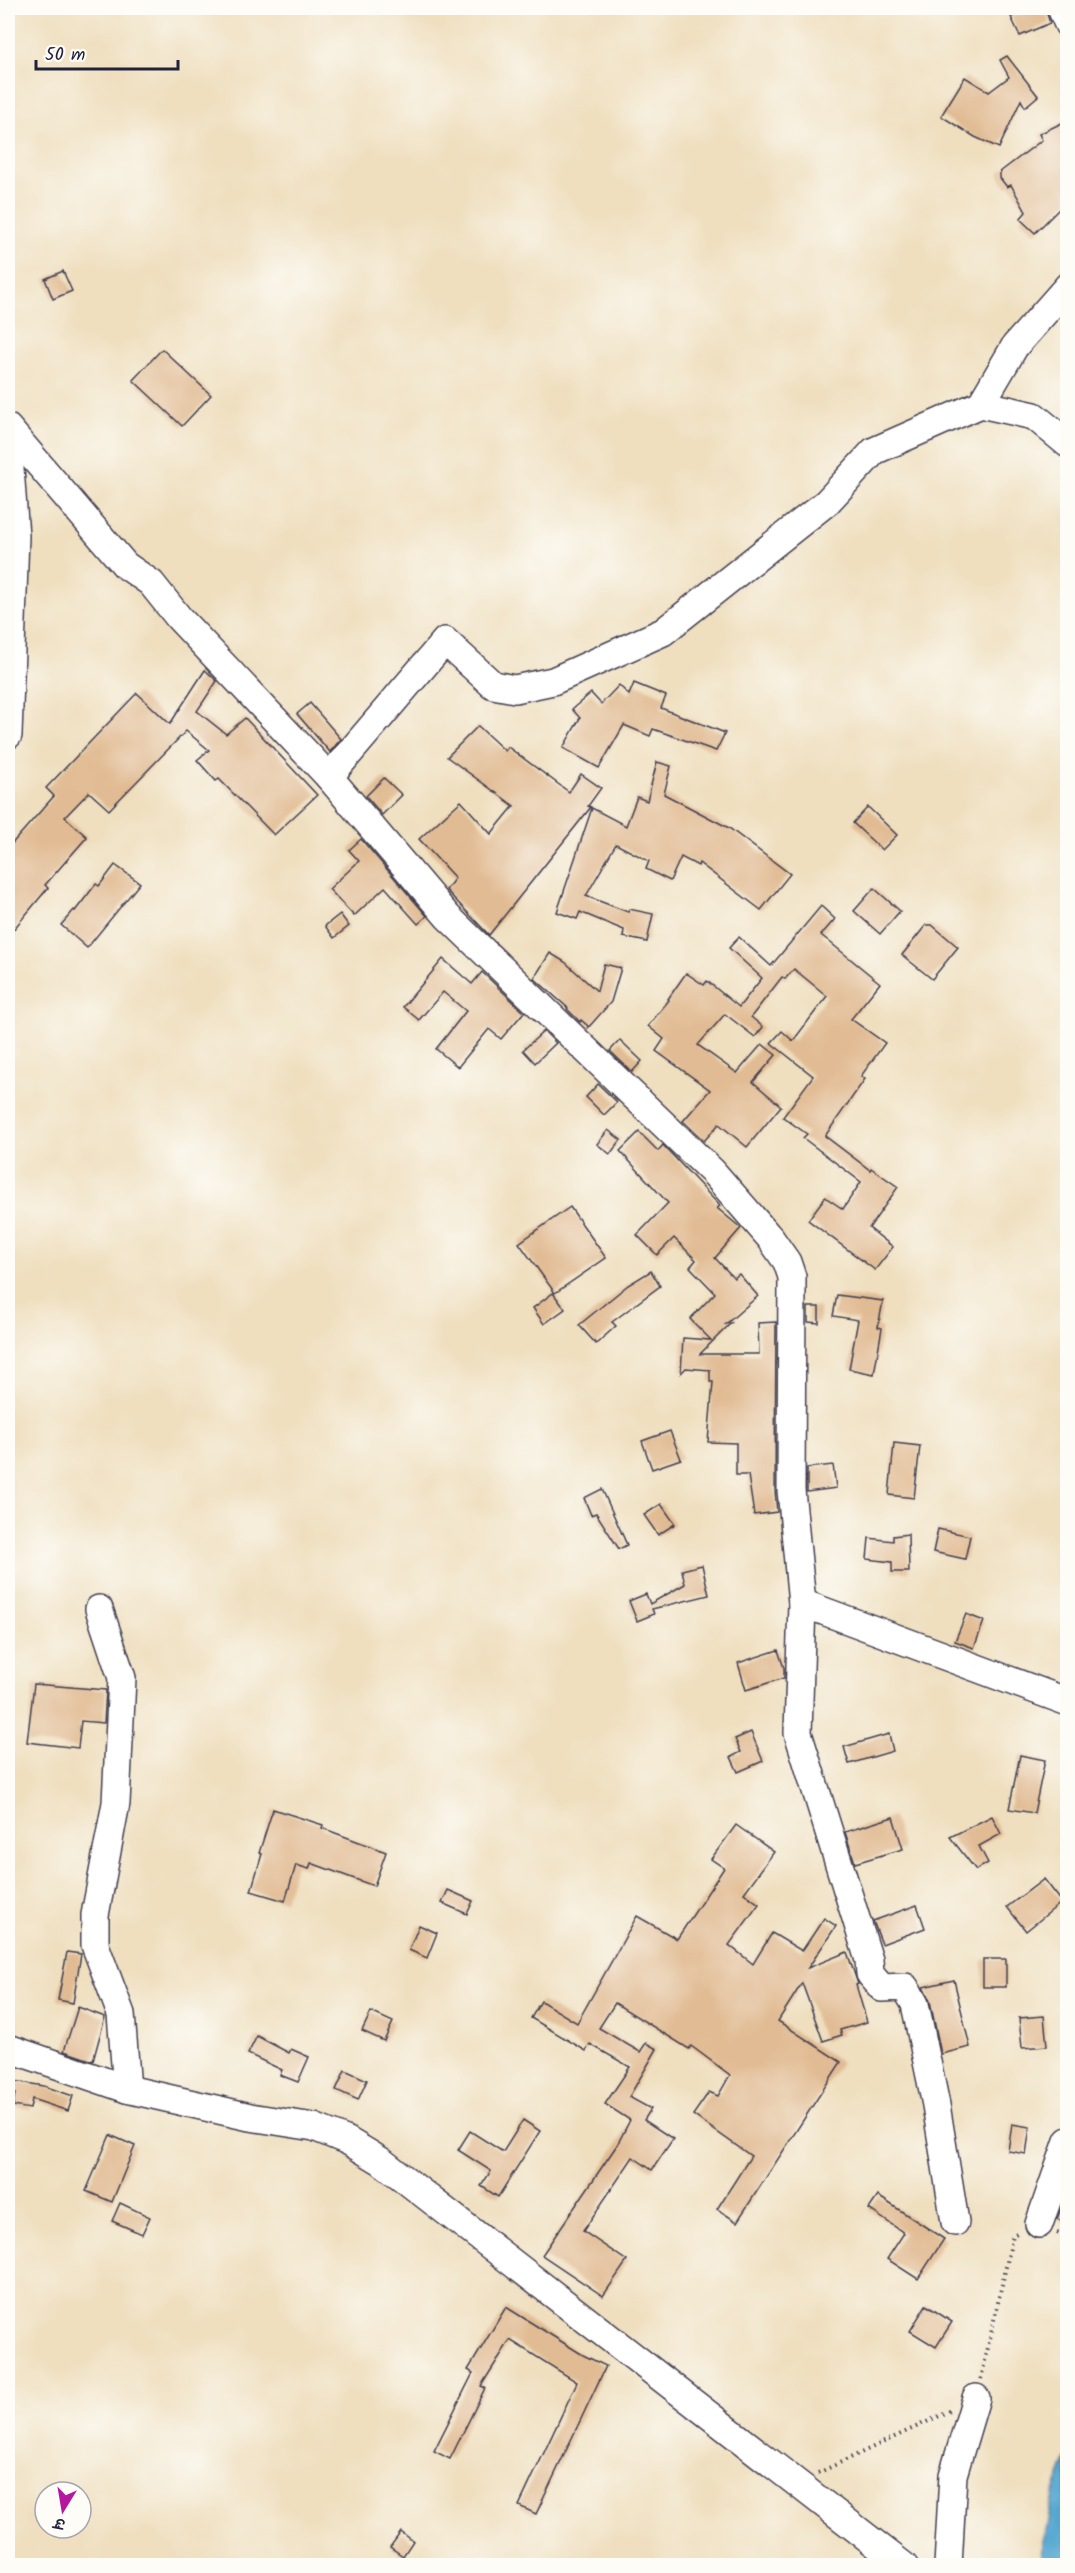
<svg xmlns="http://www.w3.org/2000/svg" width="1075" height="2573" font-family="Kalam,'Playpen Sans Deva',sans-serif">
<rect width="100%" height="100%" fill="#fdfcf7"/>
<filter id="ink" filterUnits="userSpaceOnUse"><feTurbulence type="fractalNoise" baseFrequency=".0167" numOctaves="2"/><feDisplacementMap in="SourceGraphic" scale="12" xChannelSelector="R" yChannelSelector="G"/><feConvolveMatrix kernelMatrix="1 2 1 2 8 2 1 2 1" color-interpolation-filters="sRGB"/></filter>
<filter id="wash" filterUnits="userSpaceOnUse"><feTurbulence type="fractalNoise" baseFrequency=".008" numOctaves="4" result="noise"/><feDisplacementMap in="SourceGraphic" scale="24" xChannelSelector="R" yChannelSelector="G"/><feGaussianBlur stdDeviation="1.35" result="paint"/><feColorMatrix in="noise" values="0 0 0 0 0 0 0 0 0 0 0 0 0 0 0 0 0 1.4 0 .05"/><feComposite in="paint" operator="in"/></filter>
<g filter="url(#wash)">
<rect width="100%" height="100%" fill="#efdfbf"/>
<polygon fill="#55a7d0" stroke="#3c6486" stroke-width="1.5" points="1067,2458 1067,2565 1039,2565 1053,2495"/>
<g id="blocks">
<g fill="#e1bb93">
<polygon points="1032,8 1045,8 1050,23 1020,36 1011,17"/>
<polygon points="1007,56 1038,96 1025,107 1021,100 999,148 975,137 941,116 965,77 989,92 1009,77 1000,60"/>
<polygon points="1068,120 1068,200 1035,233 1020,219 1026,212 1011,185 1007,187 1000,178 1000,172 1042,140 1039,134"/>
<polygon points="63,271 72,291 53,299 45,279"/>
<polygon points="162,349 211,395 182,426 133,380"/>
<polygon points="205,670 217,681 197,711 226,734 245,718 317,795 274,835 219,779 216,781 197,760 209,750 186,731 109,810 89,792 65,817 87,837 45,885 48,888 8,936 8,848 54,796 46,788 137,693 170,724"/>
<polygon points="634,683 666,696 661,708 725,733 716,751 653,729 650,736 624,725 599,768 563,748 580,718 572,709 591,693 601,704 619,685 629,695"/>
<polygon points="310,703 341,739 330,752 297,714"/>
<polygon points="478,726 505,751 508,747 569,792 581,774 601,788 588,806 591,807 489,935 446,890 455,878 419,839 461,801 491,834 514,806 447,757"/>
<polygon points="657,762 671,766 664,794 729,828 790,874 761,910 699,863 698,866 681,857 670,881 646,869 649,861 616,844 586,896 628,912 629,909 653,914 647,942 623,937 624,930 580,912 577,919 557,912 592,808 626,826 637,797 647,801"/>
<polygon points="384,778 402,795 382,815 366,796"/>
<polygon points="868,807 897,835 882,850 853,823"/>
<polygon points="361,839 427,916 418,924 385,887 354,916 329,889 359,861 349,850"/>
<polygon points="115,865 140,883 87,948 61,925 74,910 75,911 96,884 99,886"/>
<polygon points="874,888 900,911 880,934 854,911"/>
<polygon points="821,906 835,919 821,935 880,983 851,1019 885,1043 861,1076 865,1079 825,1136 870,1170 871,1168 898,1187 869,1228 893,1247 875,1270 808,1220 825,1197 843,1209 861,1182 803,1138 807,1134 783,1117 813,1076 771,1043 782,1031 793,1041 827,996 794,969 785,979 782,977 751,1017 763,1027 755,1037 725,1014 698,1045 737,1073 762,1044 776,1055 753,1082 781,1106 747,1147 719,1124 704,1141 683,1121 710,1090 656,1051 664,1039 648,1026 669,1000 668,999 686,973 704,985 707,981 739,1007 762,978 729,948 739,937 771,966"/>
<polygon points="340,914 349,926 334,938 325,926"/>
<polygon points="926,925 932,925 958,947 932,979 902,955"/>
<polygon points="550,953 565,962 597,991 604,964 621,968 611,1002 587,1029 588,1026 581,1020 580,1022 567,1009 568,1008 534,978"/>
<polygon points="443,959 472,984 482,972 524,1012 501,1039 489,1029 458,1067 436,1049 466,1011 443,992 419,1020 403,1007"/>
<polygon points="544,1031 556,1043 535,1063 523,1050"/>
<polygon points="620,1040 642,1061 632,1072 610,1051"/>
<polygon points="598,1084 617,1102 604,1115 586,1097"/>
<polygon points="608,1130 621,1140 610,1154 597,1144"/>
<polygon points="639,1132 658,1151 663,1145 720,1206 717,1208 741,1228 715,1258 734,1278 739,1274 758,1296 726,1324 731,1323 700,1354 759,1354 758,1323 776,1322 775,1490 777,1512 754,1515 748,1475 736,1475 736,1443 708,1442 713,1382 710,1382 710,1370 686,1368 681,1373 683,1338 711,1340 690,1319 715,1293 690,1267 696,1260 674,1238 657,1255 637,1235 668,1203 620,1151"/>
<polygon points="570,1207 606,1258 555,1293 519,1243"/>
<polygon points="651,1271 660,1286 612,1322 616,1326 596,1344 579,1325 628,1285"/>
<polygon points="553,1293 565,1309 544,1324 533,1308"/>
<polygon points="837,1295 883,1301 878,1327 882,1328 874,1374 849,1369 858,1320 833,1316"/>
<polygon points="808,1307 819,1307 819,1323 808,1322"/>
<polygon points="670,1431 681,1459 652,1469 642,1441"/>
<polygon points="894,1443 920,1446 914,1498 889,1495"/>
<polygon points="833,1465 836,1488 807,1492 807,1468"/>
<polygon points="602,1489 627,1545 619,1549 596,1513 591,1515 584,1498"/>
<polygon points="661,1504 675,1524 658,1535 644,1515"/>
<polygon points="938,1529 970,1536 965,1559 933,1552"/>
<polygon points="908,1534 909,1572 892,1572 892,1562 867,1559 869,1538 893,1541 893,1536"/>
<polygon points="702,1565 709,1595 652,1609 654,1614 637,1621 629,1601 646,1594 650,1604 685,1584 682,1570"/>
<polygon points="966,1614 984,1621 974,1648 955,1641"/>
<polygon points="778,1650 784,1668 784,1678 746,1690 738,1663"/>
<polygon points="34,1684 106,1690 104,1723 81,1721 78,1748 27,1742"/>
<polygon points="751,1732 763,1761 738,1772 731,1757 741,1752 735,1739"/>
<polygon points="889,1734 893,1751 849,1764 844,1747"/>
<polygon points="1020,1755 1045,1760 1034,1813 1009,1809"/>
<polygon points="273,1809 323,1825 322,1828 386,1852 374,1886 311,1863 309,1869 296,1865 285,1901 251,1891 262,1854 259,1853"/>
<polygon points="992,1816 1001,1834 979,1846 988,1863 976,1870 950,1837"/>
<polygon points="893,1817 903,1849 855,1863 845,1832"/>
<polygon points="736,1825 774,1852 744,1893 759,1904 729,1945 753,1964 772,1933 802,1951 824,1918 836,1926 808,1968 847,1952 858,1984 856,1985 867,2022 840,2030 842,2035 823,2041 802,1983 778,2021 841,2062 737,2222 717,2209 751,2156 693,2115 709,2092 718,2096 730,2075 691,2046 689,2049 615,2003 599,2028 640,2052 646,2043 657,2049 629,2097 651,2109 644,2120 673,2139 652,2170 633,2157 583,2231 627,2261 603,2296 542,2255 617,2145 630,2120 605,2104 630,2067 590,2044 586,2051 531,2018 541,2001 577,2023 637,1916 677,1939 724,1868 711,1859"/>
<polygon points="1044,1879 1062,1902 1026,1931 1007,1907"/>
<polygon points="448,1890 473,1901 467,1914 442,1903"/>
<polygon points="917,1905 925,1928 882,1944 873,1921"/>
<polygon points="419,1925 437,1933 427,1958 409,1950"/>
<polygon points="67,1952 81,1954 73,2003 58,2000"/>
<rect x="983" y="1959" width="23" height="28"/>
<polygon points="954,1980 970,2047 941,2054 930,2001 923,1987"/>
<polygon points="78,2007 105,2017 93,2061 64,2051"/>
<polygon points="371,2012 393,2022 384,2041 362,2031"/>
<polygon points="1044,2016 1047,2046 1022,2048 1019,2018"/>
<polygon points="257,2036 289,2053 291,2049 309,2057 298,2082 280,2075 282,2070 248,2054"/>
<polygon points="345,2070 367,2080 358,2100 336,2090"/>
<polygon points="8,2080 44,2086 73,2096 68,2111 32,2099 30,2109 13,2106 15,2093 8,2091"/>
<polygon points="523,2120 540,2131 498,2197 481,2186 491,2171 458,2150 470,2131 503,2152"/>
<polygon points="1012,2124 1030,2127 1026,2154 1008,2151"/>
<polygon points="110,2135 135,2146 112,2202 86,2191"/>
<polygon points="1068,2190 1068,2224 1057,2219"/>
<polygon points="878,2196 944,2239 918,2279 887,2259 904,2233 869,2209"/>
<polygon points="120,2203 150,2217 142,2234 112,2221"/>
<polygon points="926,2305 952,2322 936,2347 910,2331"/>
<polygon points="506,2307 583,2355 606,2366 536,2514 519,2506 577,2382 510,2340 481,2386 485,2388 450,2459 434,2451 473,2373 468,2370"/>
<polygon points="401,2532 413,2541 403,2556 390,2547"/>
</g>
</g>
</g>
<g filter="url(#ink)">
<use href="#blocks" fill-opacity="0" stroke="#413e4f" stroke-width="1.5"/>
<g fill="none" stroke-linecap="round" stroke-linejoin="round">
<g stroke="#413e4f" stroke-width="30">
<g id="minor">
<polyline points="1061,8 1068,24"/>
<polyline points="981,404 1034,416 1068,444"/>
<polyline points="8,428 125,565 151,583 179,618 329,777 448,917 713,1172 771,1239 787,1262 792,1277 791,1490 802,1603 798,1733 869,1960 870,1974 882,1988 905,1987 915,2004 936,2105 955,2222"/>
<polyline points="8,441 15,536 8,735"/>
<polyline points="329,777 445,641 493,685 515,689 553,681 663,632 827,502 874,451 981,404 1015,346 1068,286"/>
<polyline points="802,1603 1068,1702"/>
<polyline points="99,1609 122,1678 116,1803 95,1915 95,1945 121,2014 127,2089"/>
<polyline points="8,2048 127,2089 250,2117 314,2127 348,2141 381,2161 904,2566"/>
<polyline points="1039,2224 1068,2141"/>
<polyline points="948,2566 953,2475 976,2398"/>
</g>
</g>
<g stroke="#413e4f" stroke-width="4" stroke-dasharray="1.5 4.5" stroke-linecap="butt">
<polyline points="1057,2232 1068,2236"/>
<polyline points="981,2379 1013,2235 1019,2232"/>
<polyline points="818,2473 950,2411"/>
</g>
<use href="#minor" stroke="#fff" stroke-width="27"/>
</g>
</g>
<rect width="1075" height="2573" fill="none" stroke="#fdfcf7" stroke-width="30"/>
<g transform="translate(63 2510) rotate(191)"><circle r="28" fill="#fdfcf7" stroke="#a5a5ac" stroke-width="1.5"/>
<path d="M0-4.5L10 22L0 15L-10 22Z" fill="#b5179e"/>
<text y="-9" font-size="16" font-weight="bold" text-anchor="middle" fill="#22223b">उ</text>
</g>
<path d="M36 60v9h142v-9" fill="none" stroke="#22223b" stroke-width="3"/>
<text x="45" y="60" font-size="18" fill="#22223b" stroke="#fdfcf7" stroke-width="4.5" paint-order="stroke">50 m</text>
</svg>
